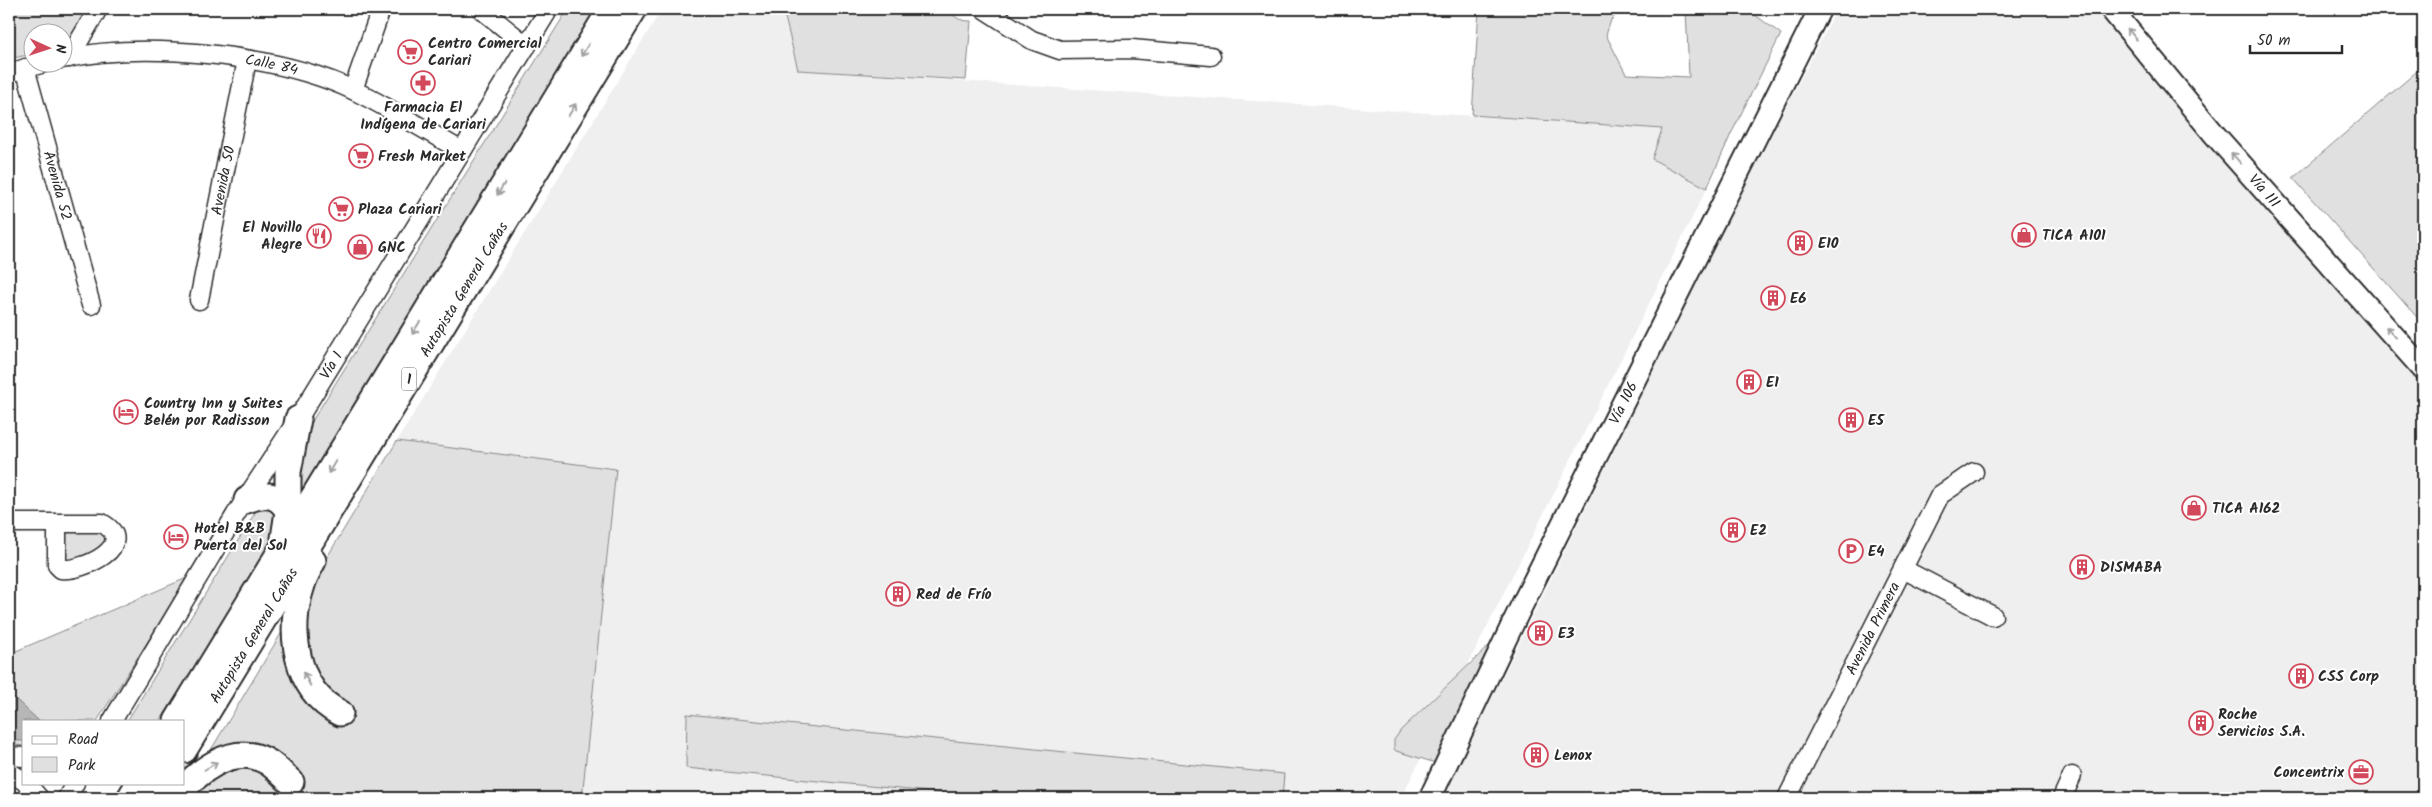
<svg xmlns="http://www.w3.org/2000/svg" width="2432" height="807" font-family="Kalam,sans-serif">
<rect width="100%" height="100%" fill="#fff"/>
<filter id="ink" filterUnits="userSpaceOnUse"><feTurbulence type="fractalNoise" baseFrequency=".02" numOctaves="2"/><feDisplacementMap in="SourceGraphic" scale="10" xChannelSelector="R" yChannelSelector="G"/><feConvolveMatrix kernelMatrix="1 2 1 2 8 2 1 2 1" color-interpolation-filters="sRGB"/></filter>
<g filter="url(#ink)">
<g fill="#efefef">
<polygon points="662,9 783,9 798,70 1663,129 1652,159 1707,188 1401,798 582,798 616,469 397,441"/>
<polygon points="1837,9 2096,9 2423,385 2423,798 1443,798 1726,223"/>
</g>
<g fill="#e0e0e0" stroke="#868686">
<polygon points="9,9 90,9 69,47 63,48 62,32 32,32 32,54 9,59"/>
<polygon points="568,9 603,9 294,512 299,442"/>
<path d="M783 9H949C954 18 960 21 971 21L966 80 798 70Z"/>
<polygon points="1479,9 1622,9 1611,20 1606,35 1626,74 1689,77 1686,9 1747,9 1781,34 1731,134 1707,188 1652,159 1662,129 1472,115"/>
<polygon points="2423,66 2423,324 2293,178"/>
<polygon points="397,441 616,469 582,798 182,798"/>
<polygon points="258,508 281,508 277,539 160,721 127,721"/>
<polygon points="63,527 106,530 105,551 63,563"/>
<polygon points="189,577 97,721 24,721 24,746 9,744 9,654"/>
<polygon points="1496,639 1436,763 1396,751 1394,749 1394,740 1401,730"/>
<polygon points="687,714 1284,774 1282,798 990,798 686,768"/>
</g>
<polygon fill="#b6b6b6" stroke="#7e7e7e" points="9,693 39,721 24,721 24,741 9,741"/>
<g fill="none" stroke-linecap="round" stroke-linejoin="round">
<g stroke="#2b2b2b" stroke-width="21">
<g id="minor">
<polyline points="481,9 527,46"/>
<polyline points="984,9 1032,40 1060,50 1132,49 1211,56"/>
<polyline points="69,58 98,9"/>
<path id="s1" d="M62 59C144 41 277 54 353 90 390 108 426 131 462 151"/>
<path id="s2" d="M25 68 91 305"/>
<polyline points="9,73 48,62"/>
<polyline points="353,90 381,9"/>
<path id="s3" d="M199 300 247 60"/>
<path d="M9 523H102C140 545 82 572 61 569L57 565V523"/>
<polyline points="1903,569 1993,616"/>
<path id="s4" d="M112 721 236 514 298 419 549 9"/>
<polyline points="9,756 24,757"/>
<polyline points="9,772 24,781"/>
<polyline points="26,783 39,798"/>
<polyline points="67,798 75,783"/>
<path id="s5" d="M1787 798 1940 495 1974 472"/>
<polyline points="2062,798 2072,776"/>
</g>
</g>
<g stroke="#2b2b2b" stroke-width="25">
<g id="major">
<path id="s6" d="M2111 9 2215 135 2423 369"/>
<path id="s7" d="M1430 798 1518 613 1820 9"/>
</g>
</g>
<g stroke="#2b2b2b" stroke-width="29">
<g id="highway">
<path d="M247 500C264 493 280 493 288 512"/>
<polyline points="284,538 288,512 288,472 298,419"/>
<path d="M313 561C309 569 304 577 302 585 287 630 295 691 340 713"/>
<polyline points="177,721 611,9"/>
<path id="s8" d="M184 750 634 9"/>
<polyline points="130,798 139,783"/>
<polyline points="154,798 163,783"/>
<path d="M175 798C196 773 232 742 266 761 275 766 283 775 291 782"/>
</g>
</g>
<use href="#minor" stroke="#fff" stroke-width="18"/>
<use href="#major" stroke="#fff" stroke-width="21"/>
<use href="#highway" stroke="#fff" stroke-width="25"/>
</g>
<defs><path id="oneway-shaft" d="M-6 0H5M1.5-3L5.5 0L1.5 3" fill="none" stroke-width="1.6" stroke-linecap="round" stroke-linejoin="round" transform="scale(1.25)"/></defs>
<g stroke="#a0a0a0">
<use href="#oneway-shaft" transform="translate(2132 34) rotate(-130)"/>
<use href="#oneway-shaft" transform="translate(585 50) rotate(121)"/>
<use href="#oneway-shaft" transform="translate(572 110) rotate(-59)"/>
<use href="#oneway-shaft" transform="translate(2236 158) rotate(-132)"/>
<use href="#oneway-shaft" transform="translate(501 189) rotate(121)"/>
<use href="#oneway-shaft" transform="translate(416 328) rotate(121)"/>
<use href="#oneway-shaft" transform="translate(2391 332) rotate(-132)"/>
<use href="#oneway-shaft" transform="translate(332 467) rotate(121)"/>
<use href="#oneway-shaft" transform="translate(307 679) rotate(-117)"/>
<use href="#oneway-shaft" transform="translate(211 766) rotate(-30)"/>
</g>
</g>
<defs>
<g id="supermarket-ring" transform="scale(1.25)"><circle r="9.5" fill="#fff" stroke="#d1495b" stroke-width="1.5"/><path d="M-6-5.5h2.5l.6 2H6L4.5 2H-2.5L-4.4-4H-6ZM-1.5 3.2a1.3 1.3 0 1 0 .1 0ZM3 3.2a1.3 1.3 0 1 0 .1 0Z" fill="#d1495b"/></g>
<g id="pharmacy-ring" transform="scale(1.25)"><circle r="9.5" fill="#fff" stroke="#d1495b" stroke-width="1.5"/><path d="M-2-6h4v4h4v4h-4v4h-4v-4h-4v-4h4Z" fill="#d1495b"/></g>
<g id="shop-ring" transform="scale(1.25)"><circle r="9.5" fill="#fff" stroke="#d1495b" stroke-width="1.5"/><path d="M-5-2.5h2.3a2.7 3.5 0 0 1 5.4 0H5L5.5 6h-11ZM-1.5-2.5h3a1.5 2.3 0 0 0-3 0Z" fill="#d1495b"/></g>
<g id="restaurant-ring" transform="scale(1.25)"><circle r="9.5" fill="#fff" stroke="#d1495b" stroke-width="1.5"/><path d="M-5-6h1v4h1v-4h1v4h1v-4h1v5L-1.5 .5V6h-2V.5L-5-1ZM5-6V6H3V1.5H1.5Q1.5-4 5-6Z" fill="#d1495b"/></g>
<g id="building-ring" transform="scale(1.25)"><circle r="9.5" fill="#fff" stroke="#d1495b" stroke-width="1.5"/><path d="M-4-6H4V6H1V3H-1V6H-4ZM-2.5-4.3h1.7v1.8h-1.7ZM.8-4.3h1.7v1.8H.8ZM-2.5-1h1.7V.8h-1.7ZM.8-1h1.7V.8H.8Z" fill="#d1495b"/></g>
<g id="hotel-ring" transform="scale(1.25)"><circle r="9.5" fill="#fff" stroke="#d1495b" stroke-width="1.5"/><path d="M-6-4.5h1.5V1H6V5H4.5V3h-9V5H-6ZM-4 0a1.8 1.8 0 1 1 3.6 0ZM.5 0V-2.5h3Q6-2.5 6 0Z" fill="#d1495b"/></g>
<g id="parking-ring" transform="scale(1.25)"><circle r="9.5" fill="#fff" stroke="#d1495b" stroke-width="1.5"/><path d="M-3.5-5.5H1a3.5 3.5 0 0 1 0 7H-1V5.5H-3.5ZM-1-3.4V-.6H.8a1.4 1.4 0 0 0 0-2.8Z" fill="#d1495b"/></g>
<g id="office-ring" transform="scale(1.25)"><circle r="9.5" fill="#fff" stroke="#d1495b" stroke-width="1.5"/><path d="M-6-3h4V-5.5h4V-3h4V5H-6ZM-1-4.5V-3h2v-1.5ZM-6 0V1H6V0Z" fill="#d1495b"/></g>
</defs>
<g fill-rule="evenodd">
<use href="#supermarket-ring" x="410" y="52"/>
<use href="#pharmacy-ring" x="423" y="83"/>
<use href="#supermarket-ring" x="361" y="156"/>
<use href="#supermarket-ring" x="341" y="209"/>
<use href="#shop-ring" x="2024" y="235"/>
<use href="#restaurant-ring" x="319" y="236"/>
<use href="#building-ring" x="1800" y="243"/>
<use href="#shop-ring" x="360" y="247"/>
<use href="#building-ring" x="1773" y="298"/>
<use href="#building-ring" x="1749" y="382"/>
<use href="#hotel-ring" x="126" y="412"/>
<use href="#building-ring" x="1851" y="420"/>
<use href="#shop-ring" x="2194" y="508"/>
<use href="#building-ring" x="1733" y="530"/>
<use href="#hotel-ring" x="176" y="537"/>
<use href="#parking-ring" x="1851" y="551"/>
<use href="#building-ring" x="2082" y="567"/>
<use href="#building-ring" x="898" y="594"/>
<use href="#building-ring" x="1540" y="633"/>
<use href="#building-ring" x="2301" y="676"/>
<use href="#building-ring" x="2201" y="723"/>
<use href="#building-ring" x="1536" y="755"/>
<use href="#office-ring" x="2361" y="772"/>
</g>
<g text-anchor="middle" stroke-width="4" stroke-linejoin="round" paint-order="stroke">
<rect fill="#fff" stroke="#6b6b6b" stroke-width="1" x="401.5" y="367.5" width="15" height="23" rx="4"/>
<g font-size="14" font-weight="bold" fill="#2b2b2b">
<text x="409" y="384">1</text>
</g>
<g font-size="15" font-weight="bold" fill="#2b2b2b" stroke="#fff" text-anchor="start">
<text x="428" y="48">Centro Comercial<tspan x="428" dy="17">Cariari</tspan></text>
<text x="423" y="112" text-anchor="middle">Farmacia El<tspan x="423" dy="17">Indígena de Cariari</tspan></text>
<text x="378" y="161">Fresh Market</text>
<text x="358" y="214">Plaza Cariari</text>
<text x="302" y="232" text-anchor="end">El Novillo<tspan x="302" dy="17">Alegre</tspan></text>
<text x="2042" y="240">TICA A101</text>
<text x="1818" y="248">E10</text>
<text x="378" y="252">GNC</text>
<text x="1790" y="303">E6</text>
<text x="1766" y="387">E1</text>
<text x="144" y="408">Country Inn y Suites<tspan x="144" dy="17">Belén por Radisson</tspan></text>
<text x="1868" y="425">E5</text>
<text x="2212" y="513">TICA A162</text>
<text x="194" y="533">Hotel B&amp;B<tspan x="194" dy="17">Puerta del Sol</tspan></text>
<text x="1750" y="535">E2</text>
<text x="1868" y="556">E4</text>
<text x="2100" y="572">DISMABA</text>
<text x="916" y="599">Red de Frío</text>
<text x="1558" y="638">E3</text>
<text x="2318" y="681">CSS Corp</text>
<text x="2218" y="719">Roche<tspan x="2218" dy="17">Servicios S.A.</tspan></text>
<text x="1554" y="760">Lenox</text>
<text x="2344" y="777" text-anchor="end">Concentrix</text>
</g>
<g font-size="15" fill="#2b2b2b" stroke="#fff">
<text dy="5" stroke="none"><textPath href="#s1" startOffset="211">Calle 84</textPath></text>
<text dy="5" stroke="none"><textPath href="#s3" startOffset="122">Avenida 50</textPath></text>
<text dy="5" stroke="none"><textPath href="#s2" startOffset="122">Avenida 52</textPath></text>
<text dy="5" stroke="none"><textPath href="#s6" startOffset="238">Vía 111</textPath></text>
<text dy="5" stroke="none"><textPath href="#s8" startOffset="539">Autopista General Cañas</textPath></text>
<text dy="5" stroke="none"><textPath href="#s4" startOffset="418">Vía 1</textPath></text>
<text dy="5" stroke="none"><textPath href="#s7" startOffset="440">Vía 106</textPath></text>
<text dy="5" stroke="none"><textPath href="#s5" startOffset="190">Avenida Primera</textPath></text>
<text dy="5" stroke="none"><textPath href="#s8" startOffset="134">Autopista General Cañas</textPath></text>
</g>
</g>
<rect width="2432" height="807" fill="none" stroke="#fff" stroke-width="30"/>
<rect x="15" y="15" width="2402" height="777" fill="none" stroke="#2b2b2b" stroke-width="2" filter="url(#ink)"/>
<rect x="22" y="720" width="162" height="65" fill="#ffffff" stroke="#aaaaaa"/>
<rect x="32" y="736" width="25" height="8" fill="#ffffff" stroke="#aaaaaa"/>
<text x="68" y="744" font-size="15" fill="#2b2b2b">Road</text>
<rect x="32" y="757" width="25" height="15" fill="#e0e0e0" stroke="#aaaaaa"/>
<text x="68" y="770" font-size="15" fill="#2b2b2b">Park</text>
<g transform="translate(48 48) rotate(93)"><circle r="24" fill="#ffffff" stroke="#aaaaaa"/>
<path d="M0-4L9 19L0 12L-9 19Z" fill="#d1495b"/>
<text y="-8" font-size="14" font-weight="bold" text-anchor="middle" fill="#2b2b2b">N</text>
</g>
<path d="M2250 45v8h92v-8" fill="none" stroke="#2b2b2b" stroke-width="2.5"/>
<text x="2257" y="45" font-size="15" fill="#2b2b2b" stroke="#ffffff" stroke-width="4" paint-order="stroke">50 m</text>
</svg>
